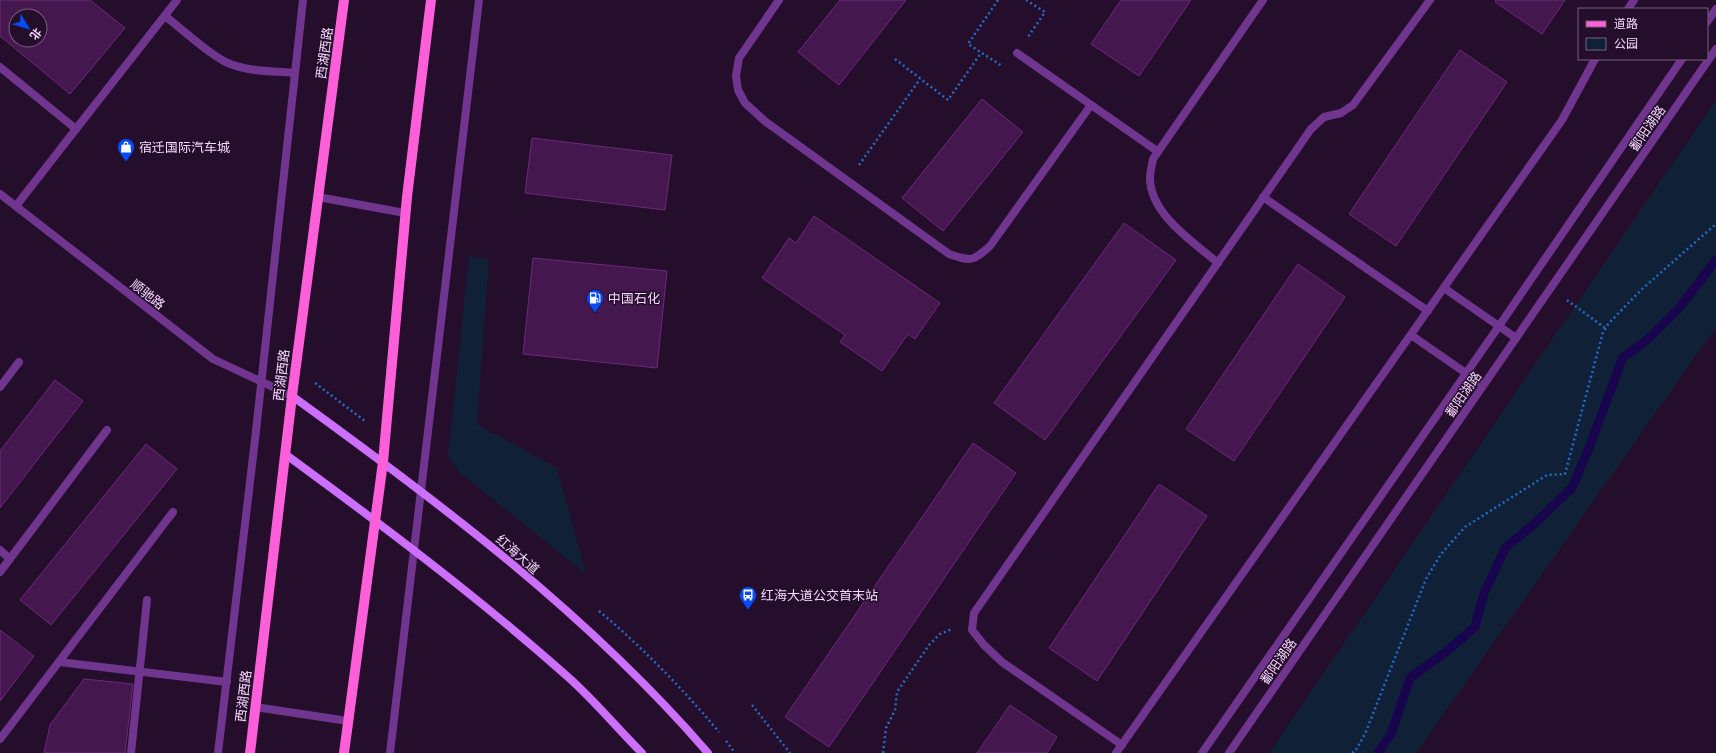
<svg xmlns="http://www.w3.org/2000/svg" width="1716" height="753" font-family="Roboto,'Noto Sans SC',sans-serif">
<rect width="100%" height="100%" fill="#250e2b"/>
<g fill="#102036">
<polygon points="1716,100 1716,327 1416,753 1269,753"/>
<polygon points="469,256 489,259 477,424 557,468 586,574 459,472 448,456"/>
</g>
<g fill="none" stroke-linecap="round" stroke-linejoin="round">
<polyline stroke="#18054d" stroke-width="9" points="1378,753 1391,734 1410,678 1447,651 1475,627 1484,593 1506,547 1533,525 1572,488 1589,448 1623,357 1645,342 1680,307 1716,260"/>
</g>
<g fill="#44184e" stroke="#6d287c" fill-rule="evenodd">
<path d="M0 0H90L125 28 70 94 0 36ZM16 16H40V40H16Z"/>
<polygon points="840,0 906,0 839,85 798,52"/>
<polygon points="1121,0 1191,0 1139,76 1091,44"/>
<polygon points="1496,0 1565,0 1542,34 1495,2"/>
<polygon points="1460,50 1507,82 1396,246 1349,214"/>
<polygon points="982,99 1023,132 943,231 902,198"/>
<polygon points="532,138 672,155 665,210 525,193"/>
<polygon points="814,216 940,303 915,339 908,334 882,371 840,342 845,335 762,278 789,238 796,243"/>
<polygon points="1124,223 1176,260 1045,440 994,403"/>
<polygon points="533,258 667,271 657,368 523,354"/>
<polygon points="1298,264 1345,297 1234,461 1186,429"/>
<polygon points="55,380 83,401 0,508 0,451"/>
<polygon points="973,443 1016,473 829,747 785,717"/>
<polygon points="146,444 177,469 51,625 20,600"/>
<polygon points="1159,484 1207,516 1097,681 1049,648"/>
<polygon points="0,630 34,656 0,701"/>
<polygon points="84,679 133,684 125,753 44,753 50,725"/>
<polygon points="1010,705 1057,737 1047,753 977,753"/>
</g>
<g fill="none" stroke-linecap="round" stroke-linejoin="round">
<g stroke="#246cc7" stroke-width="2.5" stroke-dasharray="2 3" stroke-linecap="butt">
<polyline points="998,0 968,44 1002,66"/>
<polyline points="1026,0 1045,12 1028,37"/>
<polyline points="895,59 948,100 981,53"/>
<polyline points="859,165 920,79"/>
<polyline points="1567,300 1605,328"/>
<polyline points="315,383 365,421"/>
<path d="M599 611C643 648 682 688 719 732"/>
<polyline points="752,705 790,753"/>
<polyline points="726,741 735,753"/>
<polyline points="883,753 886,728 895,710 897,692 929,645 940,634 952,629"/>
<polyline points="1352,753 1356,750 1365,734 1426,579 1441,554 1465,527 1547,475 1565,474 1603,332 1609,323 1641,290 1716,224"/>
</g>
<g stroke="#70358f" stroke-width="8">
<path d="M779 0 739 58 736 76 738 90 745 103 766 122 949 254C972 262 973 261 990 246L1091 105"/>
<polyline points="1628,9 1634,0"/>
<path d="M165 16C182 29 214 59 233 65 252 72 275 71 295 73"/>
<polyline points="1017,53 1157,151"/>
<polyline points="0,67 76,129 177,0"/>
<polyline points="318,197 405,213"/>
<polyline points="1263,197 1428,311"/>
<polyline points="16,206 76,129"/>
<path d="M1218 263C1193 242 1150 214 1150 178 1150 172 1152 165 1153 159L1263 0"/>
<polyline points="1444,288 1516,338"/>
<polyline points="1411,335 1483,385"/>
<polyline points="0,387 19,362"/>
<polyline points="0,550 10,559"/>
<polyline points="0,572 107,430"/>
<polyline points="59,662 227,682"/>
<polyline points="255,707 348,721"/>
<polyline points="0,739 173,512"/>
<polyline points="1122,745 1002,662 984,645 972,630 974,613 1311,129 1324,117 1341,113 1353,105 1430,0"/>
<polyline points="131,753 147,600"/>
<polyline points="218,753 256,431 303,0"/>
<polyline points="390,753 479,0"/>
<polyline points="1116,753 1562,120 1595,59"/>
</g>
<polyline stroke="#70358f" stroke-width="8" points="0,194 213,359 292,396"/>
<g stroke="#70358f" stroke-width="8">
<polyline points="1707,22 1716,9"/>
<polyline points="1202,753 1499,326 1682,59"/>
<polyline points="1229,753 1716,49"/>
</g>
<g stroke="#cc6fff" stroke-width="8">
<path d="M292 396C440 503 588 614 708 753"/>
<path d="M285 454C382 525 478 597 568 677 594 700 617 728 642 753"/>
</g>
<g stroke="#ff5fd8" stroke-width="10">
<polyline points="250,753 292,396 344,0"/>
<polyline points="344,753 383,462 407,197 431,0"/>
</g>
</g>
<defs>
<g id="shop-pin" transform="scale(0.9)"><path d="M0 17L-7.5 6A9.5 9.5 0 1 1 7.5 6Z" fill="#044bff" stroke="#250e2b"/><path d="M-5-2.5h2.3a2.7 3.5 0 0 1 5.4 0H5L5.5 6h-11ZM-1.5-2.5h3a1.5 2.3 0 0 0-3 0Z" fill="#fff"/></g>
<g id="fuel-pin" transform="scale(0.9)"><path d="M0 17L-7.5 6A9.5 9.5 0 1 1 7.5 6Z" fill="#044bff" stroke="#250e2b"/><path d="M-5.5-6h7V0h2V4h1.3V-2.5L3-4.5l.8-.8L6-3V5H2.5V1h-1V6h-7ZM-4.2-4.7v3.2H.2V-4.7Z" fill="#fff"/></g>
<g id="bus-pin" transform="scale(0.9)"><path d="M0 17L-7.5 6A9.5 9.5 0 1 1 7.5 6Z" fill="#044bff" stroke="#250e2b"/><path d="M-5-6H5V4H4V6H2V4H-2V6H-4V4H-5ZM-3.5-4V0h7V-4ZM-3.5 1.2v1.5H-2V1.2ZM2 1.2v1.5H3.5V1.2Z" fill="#fff"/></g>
</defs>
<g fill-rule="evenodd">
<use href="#shop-pin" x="126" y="147"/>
<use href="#fuel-pin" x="595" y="298"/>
<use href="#bus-pin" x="748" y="595"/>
</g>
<g text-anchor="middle" stroke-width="3" stroke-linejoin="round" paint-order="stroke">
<g font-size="13" fill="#f5d8ff" stroke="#250e2b">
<text transform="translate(324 53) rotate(-82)" y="5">西湖西路</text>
<text transform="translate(1647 128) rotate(-55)" y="5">鄱阳湖路</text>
<text transform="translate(148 294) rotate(38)" y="5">顺驰路</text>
<text transform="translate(281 375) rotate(-83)" y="5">西湖西路</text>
<text transform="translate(1463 394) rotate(-55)" y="5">鄱阳湖路</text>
<text transform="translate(518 554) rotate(41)" y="5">红海大道</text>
<text transform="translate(1278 661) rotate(-55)" y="5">鄱阳湖路</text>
<text transform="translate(243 696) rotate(-83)" y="5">西湖西路</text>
</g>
<g font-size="13" fill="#f5d8ff" stroke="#250e2b" text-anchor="start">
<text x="139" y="152">宿迁国际汽车城</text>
<text x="608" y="303">中国石化</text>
<text x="761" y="600">红海大道公交首末站</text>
</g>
</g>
<rect x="1578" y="8" width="130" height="52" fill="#250e2b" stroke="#785f80"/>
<rect x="1586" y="21" width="20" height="6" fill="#ff5fd8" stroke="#785f80"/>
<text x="1614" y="28" font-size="12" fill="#f5d8ff">道路</text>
<rect x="1586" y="38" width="20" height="12" fill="#102036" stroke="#785f80"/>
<text x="1614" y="48" font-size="12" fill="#f5d8ff">公园</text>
<g transform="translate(28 28) rotate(128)"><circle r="19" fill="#250e2b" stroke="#785f80"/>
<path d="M0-3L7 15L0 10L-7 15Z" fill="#044bff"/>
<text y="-6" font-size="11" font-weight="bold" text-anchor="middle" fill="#f5d8ff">北</text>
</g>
</svg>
